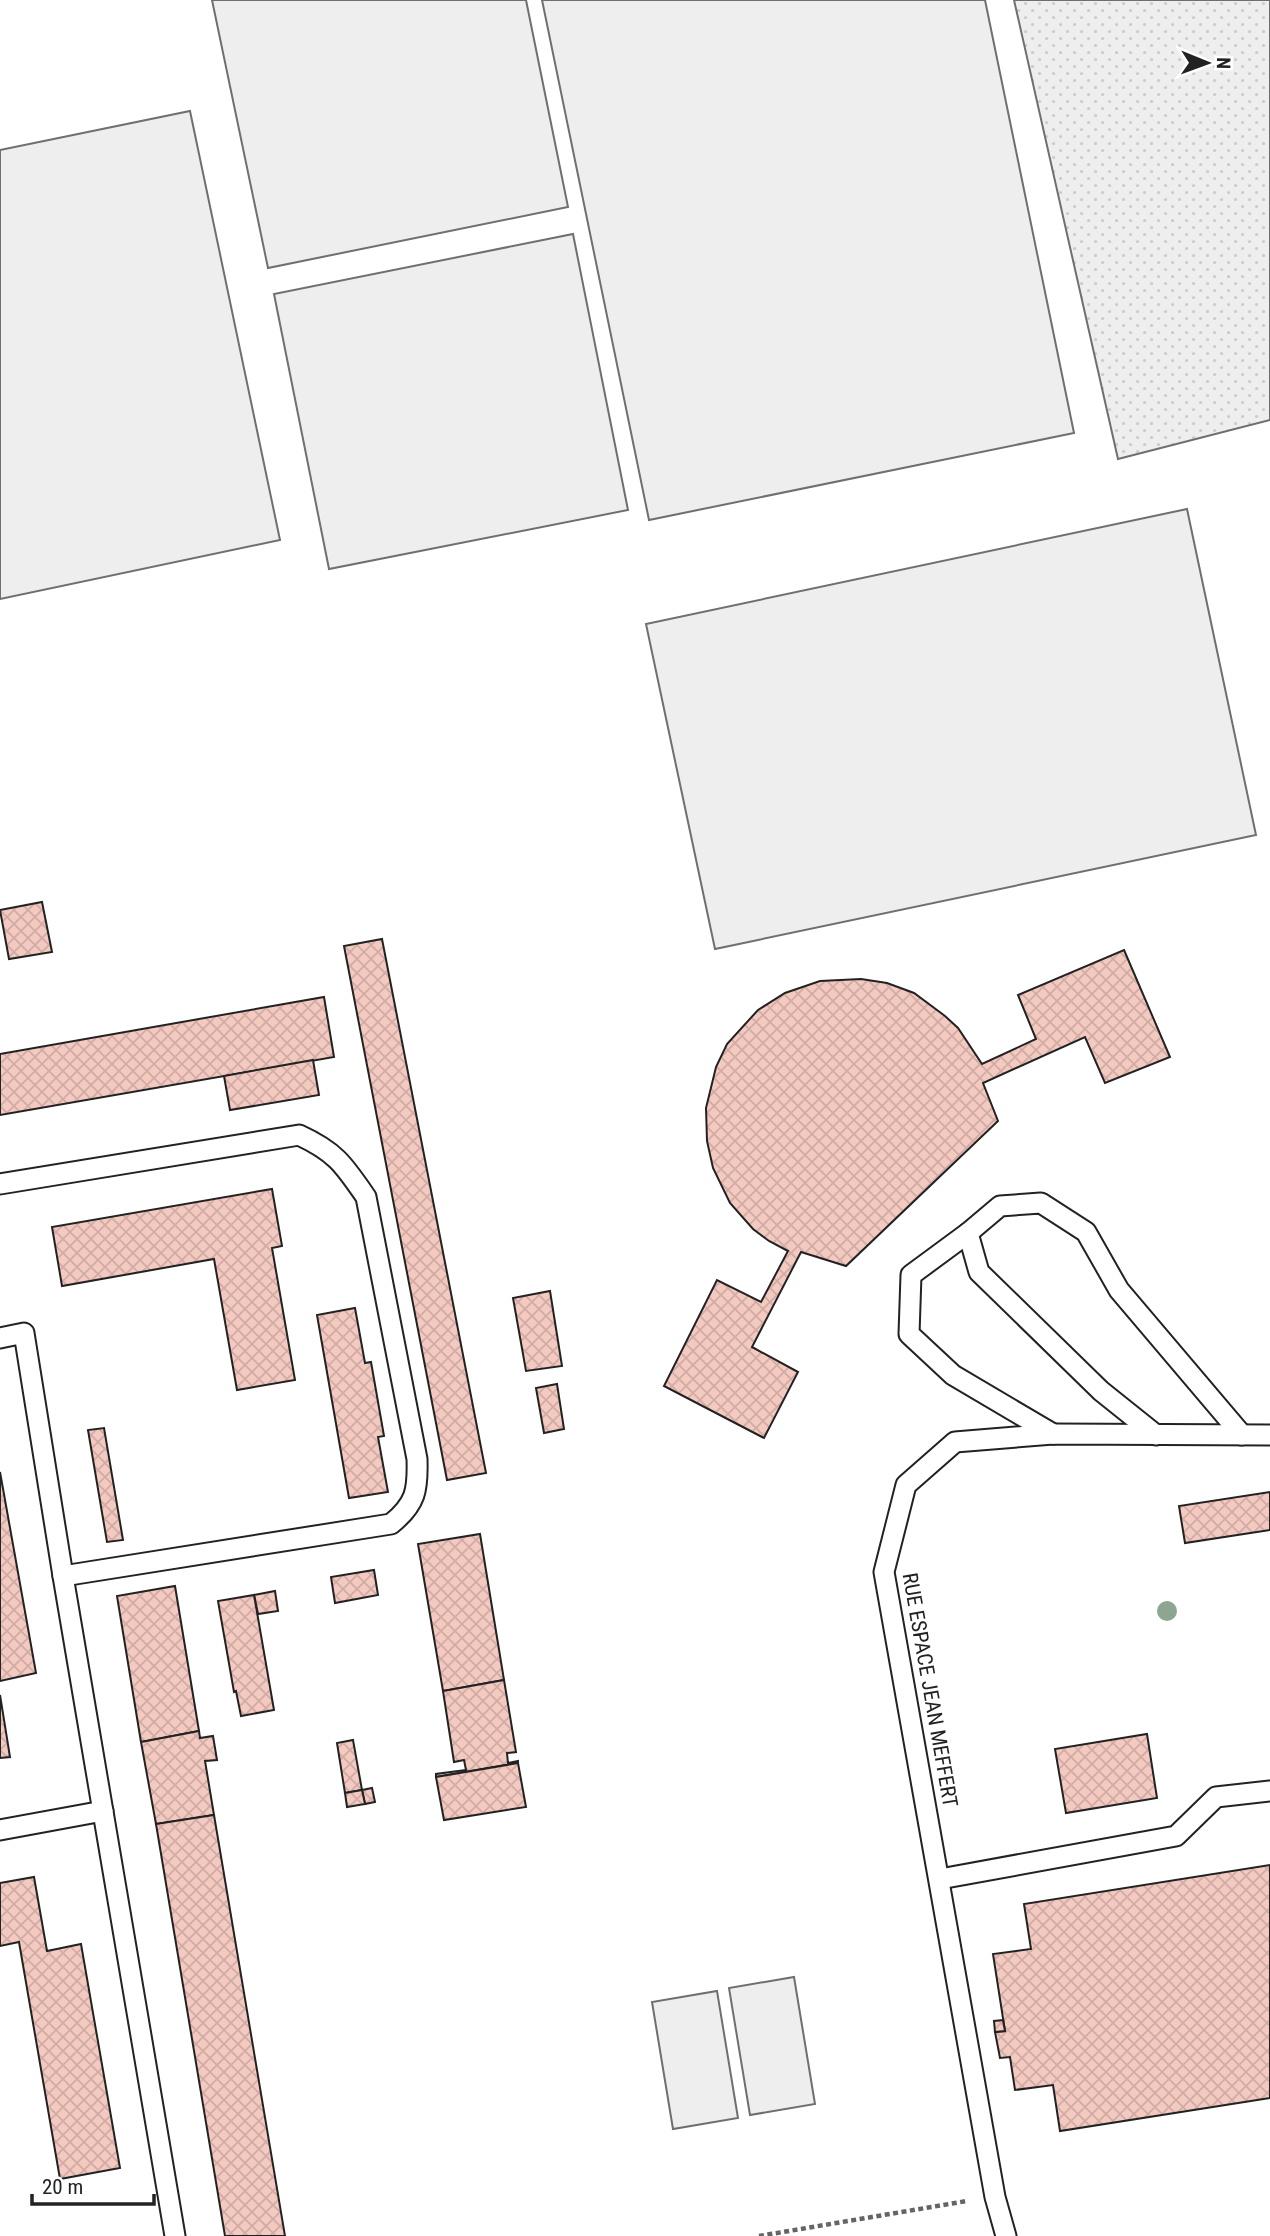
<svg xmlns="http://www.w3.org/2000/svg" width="1270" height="2236" font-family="'Roboto Condensed',sans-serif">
<defs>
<pattern id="grass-dots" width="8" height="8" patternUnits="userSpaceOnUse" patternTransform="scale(1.75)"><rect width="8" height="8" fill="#eee"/><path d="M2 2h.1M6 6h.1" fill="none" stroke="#ccc" stroke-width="1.8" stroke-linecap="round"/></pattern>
<pattern id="building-cross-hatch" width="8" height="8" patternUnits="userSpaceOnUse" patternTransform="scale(1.75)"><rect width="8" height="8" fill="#f3c9c0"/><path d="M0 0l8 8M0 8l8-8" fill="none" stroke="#d0aca5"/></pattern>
</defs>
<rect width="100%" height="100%" fill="#fff"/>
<polygon fill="url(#grass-dots)" stroke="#6f6f6f" stroke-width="2" points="1014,0 1270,0 1270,420 1118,459"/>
<g fill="#eee" stroke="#6f6f6f" stroke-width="2">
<polygon points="212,0 526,0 568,207 268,268"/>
<polygon points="542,0 985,0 1074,433 649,520"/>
<polygon points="190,111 280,540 0,599 0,150"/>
<polygon points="573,234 628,510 329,569 274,294"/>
<polygon points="1187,509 1256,835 715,949 646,624"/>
<polygon points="794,1977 815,2104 750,2115 729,1988"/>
<polygon points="717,1991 738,2118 673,2129 652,2002"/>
</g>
<g fill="url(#building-cross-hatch)" stroke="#222" stroke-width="2">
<polygon points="42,902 52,952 9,959 0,910"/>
<polygon points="382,939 486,1473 447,1480 344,946"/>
<polygon points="1124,950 1170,1057 1105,1083 1085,1037 983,1083 998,1121 846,1266 801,1252 752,1347 798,1372 764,1438 664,1386 717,1280 761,1302 788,1251 769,1241 753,1229 730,1203 713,1168 707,1141 706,1108 716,1067 727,1044 758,1010 785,993 820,981 861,979 887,983 914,993 945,1016 958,1028 982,1064 1036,1039 1018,995"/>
<polygon points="324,997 334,1057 0,1115 0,1054"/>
<polygon points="313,1060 319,1095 230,1110 224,1076"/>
<polygon points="272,1189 282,1246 272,1248 295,1380 237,1390 214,1259 62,1286 52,1227"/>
<polygon points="550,1291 562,1366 526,1371 513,1298"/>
<polygon points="355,1308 365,1363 371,1362 384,1436 378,1437 388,1492 349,1498 317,1315"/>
<polygon points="557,1384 564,1429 544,1433 536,1388"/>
<polygon points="104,1428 123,1540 107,1542 88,1430"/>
<polygon points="0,1472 36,1673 0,1681"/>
<polygon points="1270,1492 1270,1530 1185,1543 1179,1506"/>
<polygon points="480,1534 504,1680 443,1691 418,1544"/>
<polygon points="374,1570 378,1595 335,1603 331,1577"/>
<polygon points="175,1586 199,1731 141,1742 117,1596"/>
<polygon points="275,1591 278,1611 258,1614 254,1595"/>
<polygon points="254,1595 274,1710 241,1716 236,1691 234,1692 218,1601"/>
<polygon points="504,1680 516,1752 507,1753 508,1763 518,1761 518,1763 436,1777 436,1774 466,1770 464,1760 454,1762 443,1691"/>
<polygon points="0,1695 10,1757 0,1758"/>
<polygon points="199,1731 200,1738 213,1736 217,1760 205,1761 214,1815 156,1824 141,1742"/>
<polygon points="1147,1734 1157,1798 1066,1813 1055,1749"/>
<polygon points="353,1740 362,1790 345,1793 337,1743"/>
<polygon points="518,1763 526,1807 444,1820 436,1777"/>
<polygon points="372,1788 375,1802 365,1804 362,1790"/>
<polygon points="362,1790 365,1804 347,1807 345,1793"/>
<polygon points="214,1815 285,2236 225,2236 156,1824"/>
<polygon points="1270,1865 1270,2098 1060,2131 1053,2085 1015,2090 1010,2057 1000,2058 995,2032 1005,2031 993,1954 1031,1949 1024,1904"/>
<polygon points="34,1877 47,1951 81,1944 120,2168 60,2179 19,1942 0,1946 0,1883"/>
<polygon points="1003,2020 1005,2031 995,2032 994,2021"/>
</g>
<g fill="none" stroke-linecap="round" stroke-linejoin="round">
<g stroke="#222" stroke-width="23">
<g id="service">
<path d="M0 1184 299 1135C336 1152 344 1165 366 1197L417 1459C418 1490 416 1504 391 1524L63 1576 175 2236"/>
<polyline points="968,1233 911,1275 909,1334 953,1375 1053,1434"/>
<polyline points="0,1338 24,1333 63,1576"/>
<polyline points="1156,1435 1101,1391 979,1272 968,1233 1000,1206 1041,1203 1086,1232 1119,1290 1242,1435"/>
<polyline points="0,1830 103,1811"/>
<polyline points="940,1879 1176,1836 1216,1797 1270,1791"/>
<polyline points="1006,2236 995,2197 884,1572 906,1485 955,1442 1053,1434 1270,1435"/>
</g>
</g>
<polyline stroke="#646464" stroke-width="4.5" stroke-dasharray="5 3.5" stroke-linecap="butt" points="759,2236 967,2201"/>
<use href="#service" stroke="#fff" stroke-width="19"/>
</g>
<circle fill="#8da692" cx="1167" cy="1611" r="10"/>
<g text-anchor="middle" stroke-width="5" stroke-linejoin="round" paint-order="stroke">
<g font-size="21" fill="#222" stroke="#fff">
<text transform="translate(930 1690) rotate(80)" y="7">RUE ESPACE JEAN MEFFERT</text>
</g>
</g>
<g transform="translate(1207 63) rotate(91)" stroke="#ffffff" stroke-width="5" paint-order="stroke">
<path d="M0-5L12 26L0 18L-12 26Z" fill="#222222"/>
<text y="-10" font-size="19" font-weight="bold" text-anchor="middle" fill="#222222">N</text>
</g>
<path d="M32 2194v10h122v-10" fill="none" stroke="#222222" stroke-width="3.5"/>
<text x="42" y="2194" font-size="21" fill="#222222" stroke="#ffffff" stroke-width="5" paint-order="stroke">20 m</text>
</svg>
